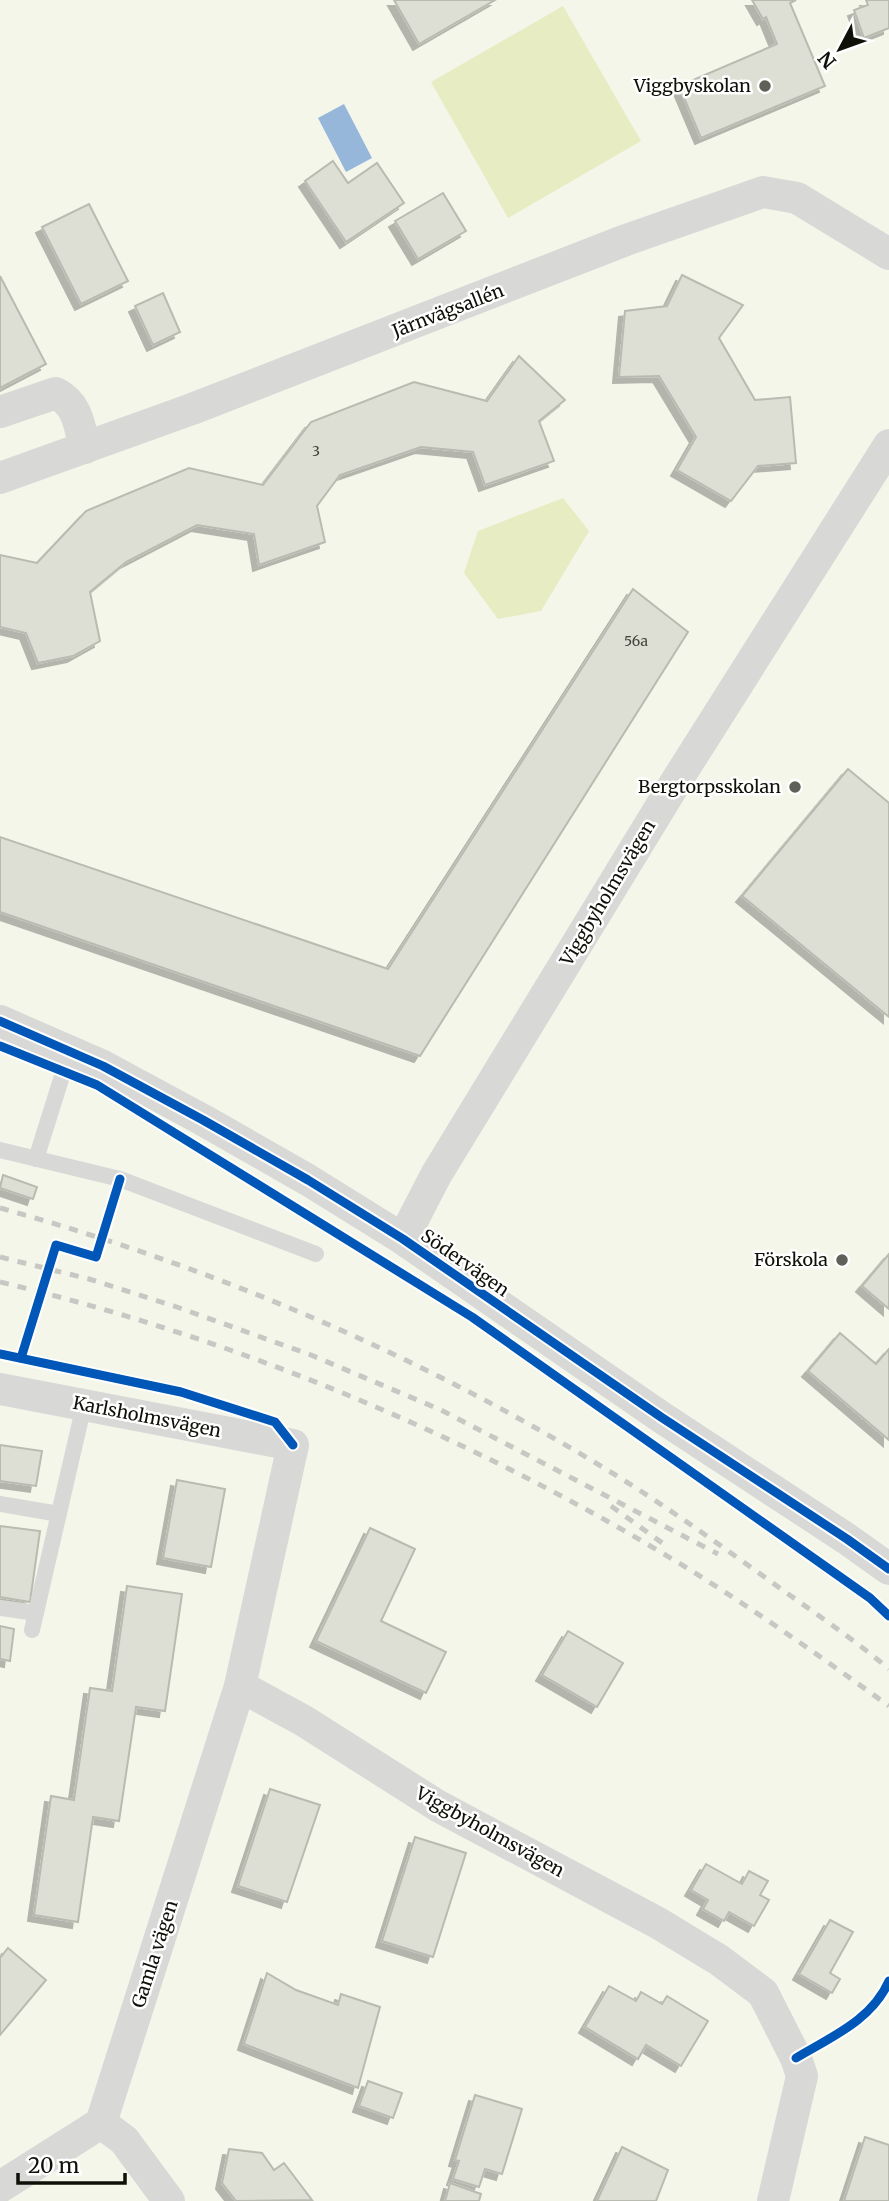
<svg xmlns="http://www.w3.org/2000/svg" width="889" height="2201" font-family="Merriweather,serif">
<defs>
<filter id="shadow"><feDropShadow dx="-6" dy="6" stdDeviation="0" flood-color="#0004"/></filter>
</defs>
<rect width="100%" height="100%" fill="#f4f6ea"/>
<g fill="#e7ecc3">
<polygon points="563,6 641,141 508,218 431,82"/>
<polygon points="563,498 589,531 541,611 498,619 464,573 478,531"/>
</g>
<polygon fill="#96b7da" points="344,104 372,158 346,172 318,118"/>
<g fill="#dddfd5" stroke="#b9bbb1" stroke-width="2" filter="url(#shadow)">
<polygon points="394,0 495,0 419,44"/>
<polygon points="752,0 796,0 790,3 825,86 701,138 679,86 777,44 766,17 763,19"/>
<polygon points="866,0 889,0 889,28 864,38 854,10 868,5"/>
<polygon points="333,161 348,183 377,163 404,203 346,242 305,181"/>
<polygon points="443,193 466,231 418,259 395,221"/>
<polygon points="89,204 128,281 81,304 42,227"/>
<polygon points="682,275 743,305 719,338 755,400 790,397 796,463 758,466 731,501 677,470 696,437 659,376 619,377 625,311 667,306"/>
<polygon points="0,276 46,364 0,388"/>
<polygon points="163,293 180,332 153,345 135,306"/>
<polygon points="519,356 565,400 539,421 554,461 485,485 473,452 421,447 340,475 317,506 325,542 259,565 254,534 197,525 126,562 90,592 100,641 73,656 38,663 26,633 0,627 0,555 37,563 86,511 189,468 263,485 311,422 414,382 487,401"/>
<polygon points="633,589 688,632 420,1056 0,912 0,837 388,969"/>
<polygon points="848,769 889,803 889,1017 742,896"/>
<polygon points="3,1175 37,1187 33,1199 0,1188"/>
<polygon points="889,1254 889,1309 862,1286"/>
<polygon points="840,1333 876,1364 889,1349 889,1440 808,1371"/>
<polygon points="0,1445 42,1451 36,1486 0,1481"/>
<polygon points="177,1480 225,1489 211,1567 163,1558"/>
<polygon points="0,1526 40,1531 30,1602 0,1597"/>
<polygon points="370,1528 415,1549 381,1621 446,1652 426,1693 316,1641"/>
<polygon points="127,1586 182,1594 165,1711 136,1707 119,1821 93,1817 78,1922 34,1915 51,1796 74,1800 90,1688 112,1691"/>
<polygon points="0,1626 14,1629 10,1661 0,1659"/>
<polygon points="568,1631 623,1663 597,1707 542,1675"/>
<polygon points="270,1789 320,1805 287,1902 238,1886"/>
<polygon points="415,1837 466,1853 433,1957 382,1941"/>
<polygon points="706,1864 742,1884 749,1871 768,1881 760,1895 769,1900 754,1926 729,1912 724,1921 703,1909 708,1900 691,1890"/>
<polygon points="830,1920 853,1932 830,1973 840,1979 832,1993 799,1974"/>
<polygon points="8,1948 46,1980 0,2035 0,1958"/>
<polygon points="267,1973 296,1990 338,2005 341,1994 380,2007 358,2088 244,2044"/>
<polygon points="609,1986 636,2001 641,1992 662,2004 667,1996 708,2021 681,2066 646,2045 638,2059 585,2027"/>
<polygon points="368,2081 402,2093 393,2118 359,2106"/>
<polygon points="475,2095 522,2109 502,2174 485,2169 479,2187 453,2179 459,2161 455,2160"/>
<polygon points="865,2137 889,2145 889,2201 844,2201"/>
<polygon points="622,2147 668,2170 656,2201 597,2201"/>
<polygon points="229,2149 262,2153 274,2170 284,2163 312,2200 236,2201 222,2183"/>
<polygon points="450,2183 481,2194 479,2201 445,2201"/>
</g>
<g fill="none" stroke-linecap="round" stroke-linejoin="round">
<g stroke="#d8d9d7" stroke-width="16">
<polyline points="0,1150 120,1179 316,1254"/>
<polyline points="36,1159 63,1073 72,1053"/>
<polyline points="0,1504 59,1514"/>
<polyline points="0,1608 36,1613"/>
<polyline points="32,1630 84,1405"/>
</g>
<g stroke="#d8d9d7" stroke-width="32">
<path d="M0 412 56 393C78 405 79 424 85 448"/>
<polyline points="0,478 192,409 626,240 763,192 797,198 889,254"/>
<polyline points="0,1021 103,1066 203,1120 308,1180 403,1239 661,1417 847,1539 889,1569"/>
<polyline points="403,1239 436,1175 677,780 889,445"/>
<polyline points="0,1389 293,1445 240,1686 101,2123"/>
<polyline points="240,1686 304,1721 438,1806 658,1923 719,1960 763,1993 796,2058 802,2076 773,2201"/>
<polyline points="101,2123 124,2140 169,2201"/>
<polyline points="0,2187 101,2123"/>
</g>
<g stroke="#c7c7c4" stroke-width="5" stroke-dasharray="9 9" stroke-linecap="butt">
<path d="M0 1208C213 1267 420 1355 609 1471 663 1504 714 1541 766 1578 807 1608 850 1636 889 1669"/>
<polyline points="0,1257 89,1279 174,1306 311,1355 441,1410 718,1554"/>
<path d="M0 1282C226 1336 446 1426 647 1544 731 1593 810 1649 889 1706"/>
<polyline points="611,1506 665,1545"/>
</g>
<g stroke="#fff" stroke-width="13">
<g id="cycleway">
<polyline points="0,1021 103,1066 203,1120 308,1180 403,1239 661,1417 847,1539 889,1569"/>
<polyline points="0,1046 97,1085 472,1317 870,1598 889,1616"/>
<polyline points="0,1354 181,1392 275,1422 293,1445"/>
<polyline points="21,1358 56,1245 96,1257 120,1179"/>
<path d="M796 2058C831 2037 872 2020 889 1981"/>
</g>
</g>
<use href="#cycleway" stroke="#0057b8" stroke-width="9"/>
</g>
<g fill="#5f6057" stroke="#fff" stroke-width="2.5">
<circle cx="765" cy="86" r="7"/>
<circle cx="795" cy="787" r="7"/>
<circle cx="842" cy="1260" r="7"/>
</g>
<g text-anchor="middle" stroke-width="5" stroke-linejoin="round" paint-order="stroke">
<g font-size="14" fill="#42443b">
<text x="316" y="456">3</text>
<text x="636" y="646">56a</text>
</g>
<g font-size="18" fill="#0f1008" stroke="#fff" text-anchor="end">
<text x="751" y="92">Viggbyskolan</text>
<text x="781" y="793">Bergtorpsskolan</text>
<text x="828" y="1266">Förskola</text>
</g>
<g font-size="18" fill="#0f1008" stroke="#fff">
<text transform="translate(448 311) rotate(-21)" y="6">Järnvägsallén</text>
<text transform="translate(608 893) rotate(-59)" y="6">Viggbyholmsvägen</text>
<text transform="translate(465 1263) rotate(35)" y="6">Södervägen</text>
<text transform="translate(147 1417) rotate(11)" y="6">Karlsholmsvägen</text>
<text transform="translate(490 1832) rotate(29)" y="6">Viggbyholmsvägen</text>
<text transform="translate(155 1954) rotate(-72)" y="6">Gamla vägen</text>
</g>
</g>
<g transform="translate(840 49) rotate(229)" stroke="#ffffff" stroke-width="5" paint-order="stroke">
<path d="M0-5L12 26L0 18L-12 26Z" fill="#0f1008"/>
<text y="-10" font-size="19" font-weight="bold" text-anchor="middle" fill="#0f1008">N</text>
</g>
<path d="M18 2173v10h107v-10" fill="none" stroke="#0f1008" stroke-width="3.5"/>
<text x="28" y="2173" font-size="21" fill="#0f1008" stroke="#ffffff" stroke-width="5" paint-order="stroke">20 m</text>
</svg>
